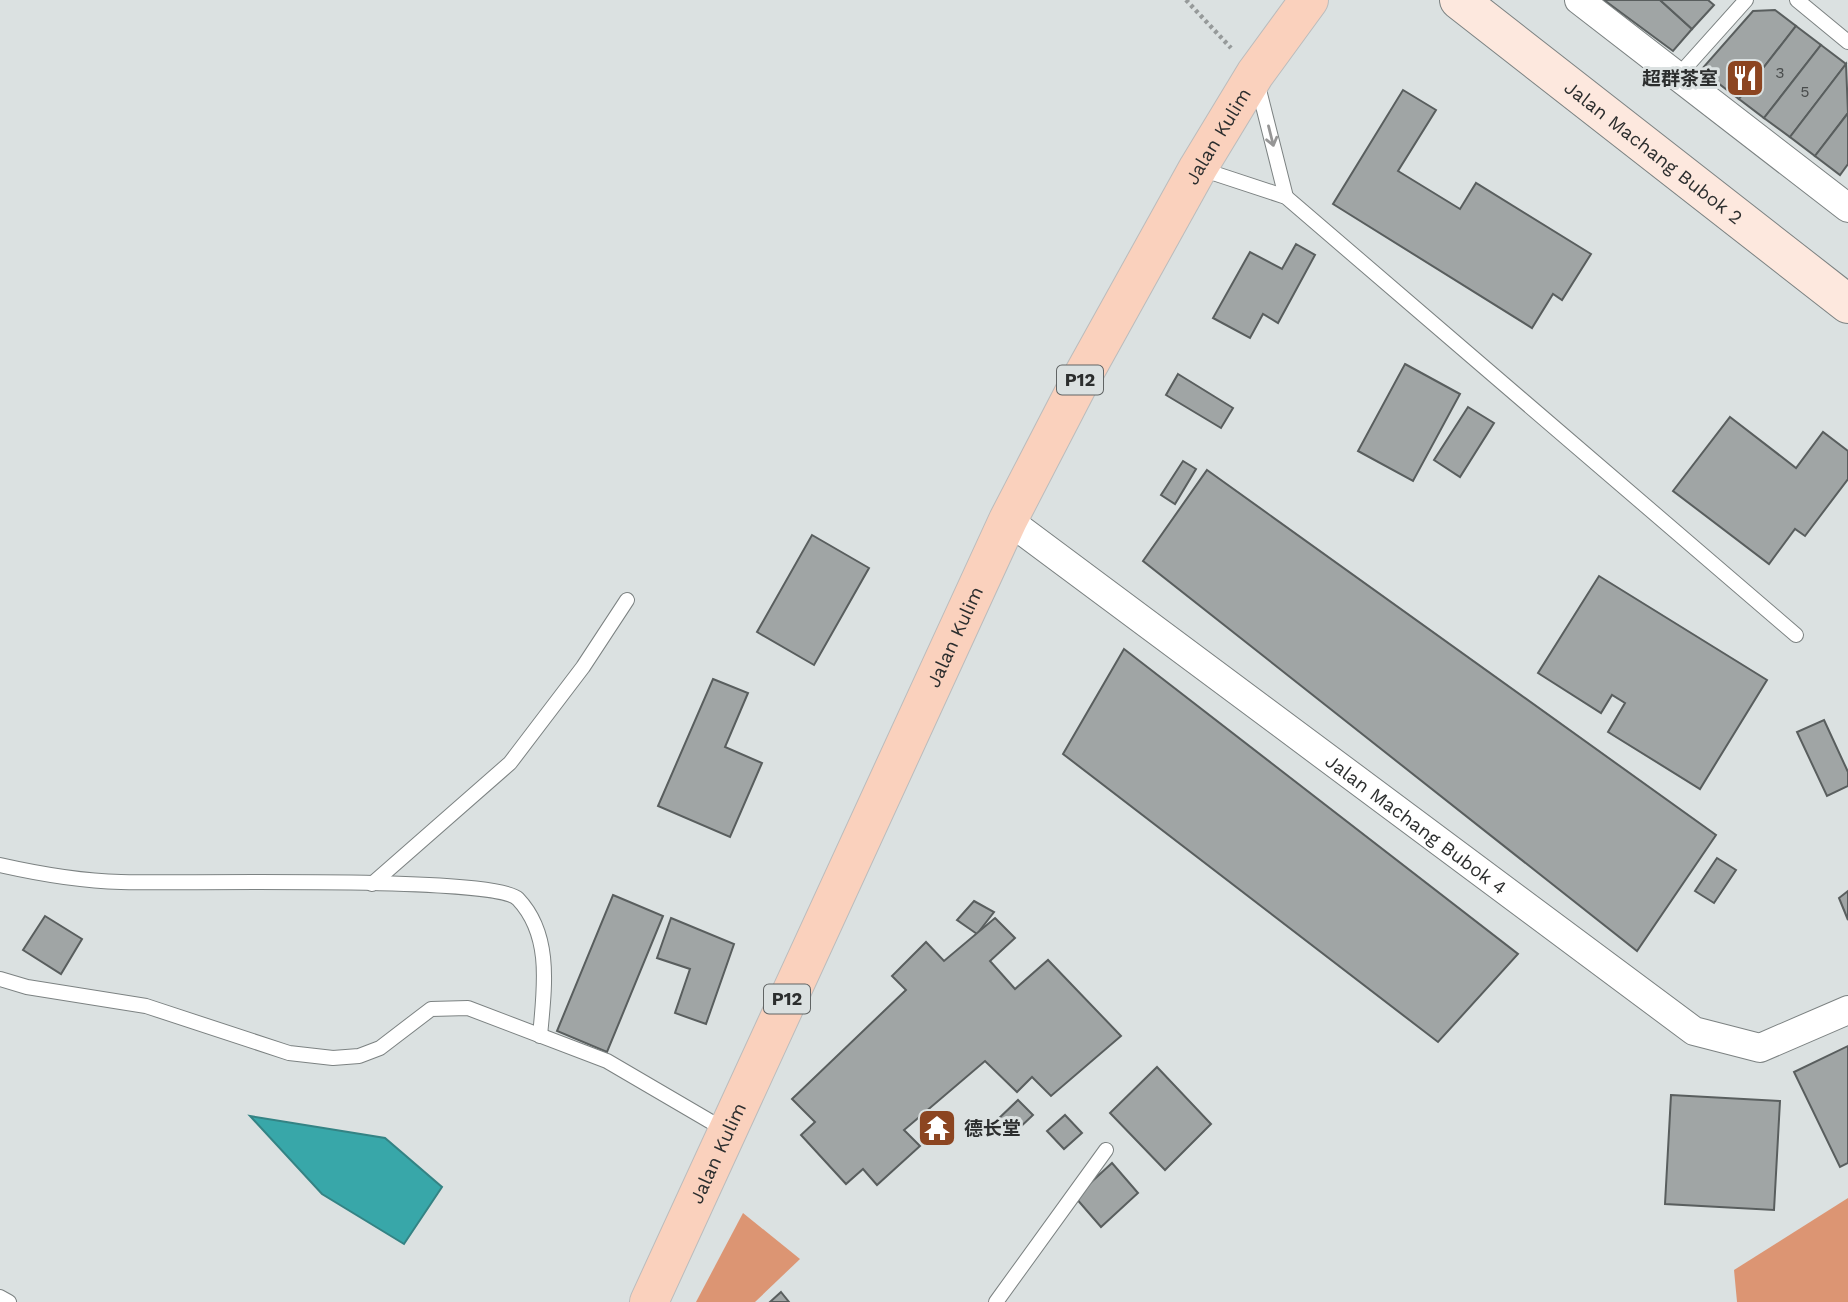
<svg xmlns="http://www.w3.org/2000/svg" width="1848" height="1302" font-family="'Work Sans','Noto Sans SC',sans-serif">
<rect width="100%" height="100%" fill="#dbe1e1"/>
<g fill="#dc9573">
<polygon points="1848,1198 1848,1302 1737,1302 1734,1270"/>
<polygon points="743,1213 800,1259 755,1302 696,1302"/>
</g>
<polygon fill="#38a7a9" stroke="#348384" stroke-width="2" points="250,1116 385,1138 442,1187 404,1244 322,1194"/>
<g fill="#a0a5a5" stroke="#595e5e" stroke-width="2">
<polygon points="1604,0 1660,0 1692,29 1673,51"/>
<polygon points="1660,0 1708,0 1714,5 1692,29"/>
<polygon points="1775,10 1796,26 1739,99 1701,70 1753,11"/>
<polygon points="1796,26 1821,45 1764,118 1739,99"/>
<polygon points="1821,45 1846,64 1790,137 1764,118"/>
<polygon points="1846,64 1848,113 1815,156 1790,137"/>
<polygon points="1403,90 1436,110 1398,171 1460,209 1476,183 1591,254 1562,300 1553,294 1532,328 1333,204"/>
<polygon points="1848,113 1848,164 1840,175 1815,156"/>
<polygon points="1296,244 1315,255 1278,323 1263,314 1250,338 1213,318 1250,252 1282,269"/>
<polygon points="1405,364 1460,394 1413,481 1358,451"/>
<polygon points="1178,374 1233,408 1221,428 1166,395"/>
<polygon points="1468,407 1494,423 1460,477 1434,460"/>
<polygon points="1730,417 1796,468 1823,432 1848,451 1848,479 1805,536 1795,529 1769,564 1673,491"/>
<polygon points="1183,461 1196,469 1175,504 1161,495"/>
<polygon points="1207,470 1716,835 1637,951 1143,561"/>
<polygon points="812,535 869,568 814,665 757,632"/>
<polygon points="1599,576 1767,680 1700,789 1608,732 1625,703 1612,695 1601,713 1538,673"/>
<polygon points="1124,649 1518,954 1438,1042 1063,754"/>
<polygon points="713,679 748,693 725,747 762,763 730,837 658,806"/>
<polygon points="1824,720 1848,772 1848,786 1827,796 1797,732"/>
<polygon points="1717,858 1736,870 1714,903 1695,891"/>
<polygon points="1848,891 1848,920 1839,898"/>
<polygon points="613,895 663,916 607,1052 557,1031"/>
<polygon points="974,901 994,912 977,934 957,920"/>
<polygon points="45,916 82,939 61,974 23,950"/>
<polygon points="671,918 734,944 706,1024 675,1013 690,969 657,958"/>
<polygon points="995,918 1015,938 990,961 1015,989 1048,960 1121,1036 1051,1096 1032,1077 1017,1092 985,1061 904,1130 920,1146 877,1185 863,1169 846,1184 801,1135 815,1122 792,1099 906,990 892,976 926,942 944,961"/>
<polygon points="1848,1046 1848,1163 1840,1167 1794,1072"/>
<polygon points="1157,1067 1211,1124 1165,1170 1110,1113"/>
<polygon points="1671,1095 1780,1101 1774,1210 1665,1204"/>
<polygon points="1018,1100 1033,1115 1011,1136 996,1121"/>
<polygon points="1065,1115 1082,1133 1064,1149 1047,1131"/>
<polygon points="1112,1163 1138,1193 1101,1227 1075,1197"/>
<polygon points="781,1292 789,1302 770,1302"/>
</g>
<g fill="none" stroke-linecap="round" stroke-linejoin="round">
<g stroke="#7c8282" stroke-width="16">
<g id="lane">
<polyline points="1797,0 1848,42"/>
<polyline points="1677,77 1746,0"/>
<polyline points="1257,82 1286,197"/>
<polyline points="1201,169 1286,197 1796,635"/>
<path d="M0 865C40 874 80 881 121 882 175 884 494 875 518 899 553 936 544 990 540 1036"/>
<polyline points="372,884 510,763 583,667 627,600"/>
<polyline points="0,979 27,987 146,1006 289,1053 333,1058 359,1056 380,1048 431,1009 468,1008 607,1061 725,1130"/>
<polyline points="0,1297 9,1302"/>
<polyline points="996,1302 1106,1150"/>
</g>
</g>
<g stroke="#7c8282" stroke-width="30">
<g id="street">
<polyline points="1579,0 1848,208"/>
<path id="s1" d="M1008 520 1694 1031 1760 1048 1848 1010"/>
</g>
</g>
<g stroke="#7c8282" stroke-width="40">
<g id="secondary">
<path id="s2" d="M1459 0 1848 304"/>
</g>
</g>
<g stroke="#bbbcbc" stroke-width="40">
<g id="primary">
<path id="s3" d="M649 1302 1008 520 1082 377 1198 168 1255 74 1309 0"/>
</g>
</g>
<polyline stroke="#969a9a" stroke-width="4.5" stroke-dasharray="3.5 3.5" stroke-linecap="butt" points="1186,0 1231,48"/>
<use href="#lane" stroke="#fff" stroke-width="14"/>
<use href="#street" stroke="#fff" stroke-width="28"/>
<use href="#secondary" stroke="#fde8de" stroke-width="38"/>
<use href="#primary" stroke="#fad1bd" stroke-width="38"/>
</g>
<defs><path id="oneway-shaft" d="M-6 0H5M1.5-3L5.5 0L1.5 3" fill="none" stroke-width="1.6" stroke-linecap="round" stroke-linejoin="round" transform="scale(1.75)"/></defs>
<use stroke="#969696" href="#oneway-shaft" transform="translate(1271 136) rotate(76)"/>
<defs>
<g id="restaurant-square" transform="scale(2.0125)"><rect x="-9" y="-9" width="18" height="18" rx="4" fill="#8c4521" stroke="#dbe1e1"/><path d="M-5-6h1v4h1v-4h1v4h1v-4h1v5L-1.5 .5V6h-2V.5L-5-1ZM5-6V6H3V1.5H1.5Q1.5-4 5-6Z" fill="#fff"/></g>
<g id="temple-square" transform="scale(2.0125)"><rect x="-9" y="-9" width="18" height="18" rx="4" fill="#8c4521" stroke="#dbe1e1"/><path d="M0-6L5-2H3V0L6.5 2.5H4V6H1.5V3h-3V6H-4V2.5H-6.5L-3 0V-2H-5Z" fill="#fff"/></g>
</defs>
<g fill-rule="evenodd">
<use href="#restaurant-square" x="1745" y="78"/>
<use href="#temple-square" x="937" y="1128"/>
</g>
<g text-anchor="middle" stroke-width="6" stroke-linejoin="round" paint-order="stroke">
<g font-size="16" fill="#494c4c">
<text x="1780" y="78">3</text>
<text x="1805" y="97">5</text>
</g>
<g fill="#dbe1e1" stroke="#606464" stroke-width="2">
<rect x="1057" y="365.5" width="46" height="29" rx="5"/>
<rect x="764" y="984.5" width="46" height="29" rx="5"/>
</g>
<g font-size="18" font-weight="bold" fill="#2c2e2e">
<text x="1080" y="386">P12</text>
<text x="787" y="1005">P12</text>
</g>
<g font-size="19" font-weight="bold" fill="#2c2e2e" stroke="#dbe1e1" text-anchor="end">
<text x="1718" y="85">超群茶室</text>
<text x="964" y="1135" text-anchor="start">德长堂</text>
</g>
<g font-size="19" fill="#2c2e2e" stroke="#dbe1e1">
<text dy="7" stroke="none"><textPath href="#s3" startOffset="1298">Jalan Kulim</textPath></text>
<text dy="7" stroke="none"><textPath href="#s2" startOffset="247">Jalan Machang Bubok 2</textPath></text>
<text dy="7" stroke="none"><textPath href="#s3" startOffset="732">Jalan Kulim</textPath></text>
<text dy="7" stroke="none"><textPath href="#s1" startOffset="509">Jalan Machang Bubok 4</textPath></text>
<text dy="7" stroke="none"><textPath href="#s3" startOffset="164">Jalan Kulim</textPath></text>
</g>
</g>
</svg>
